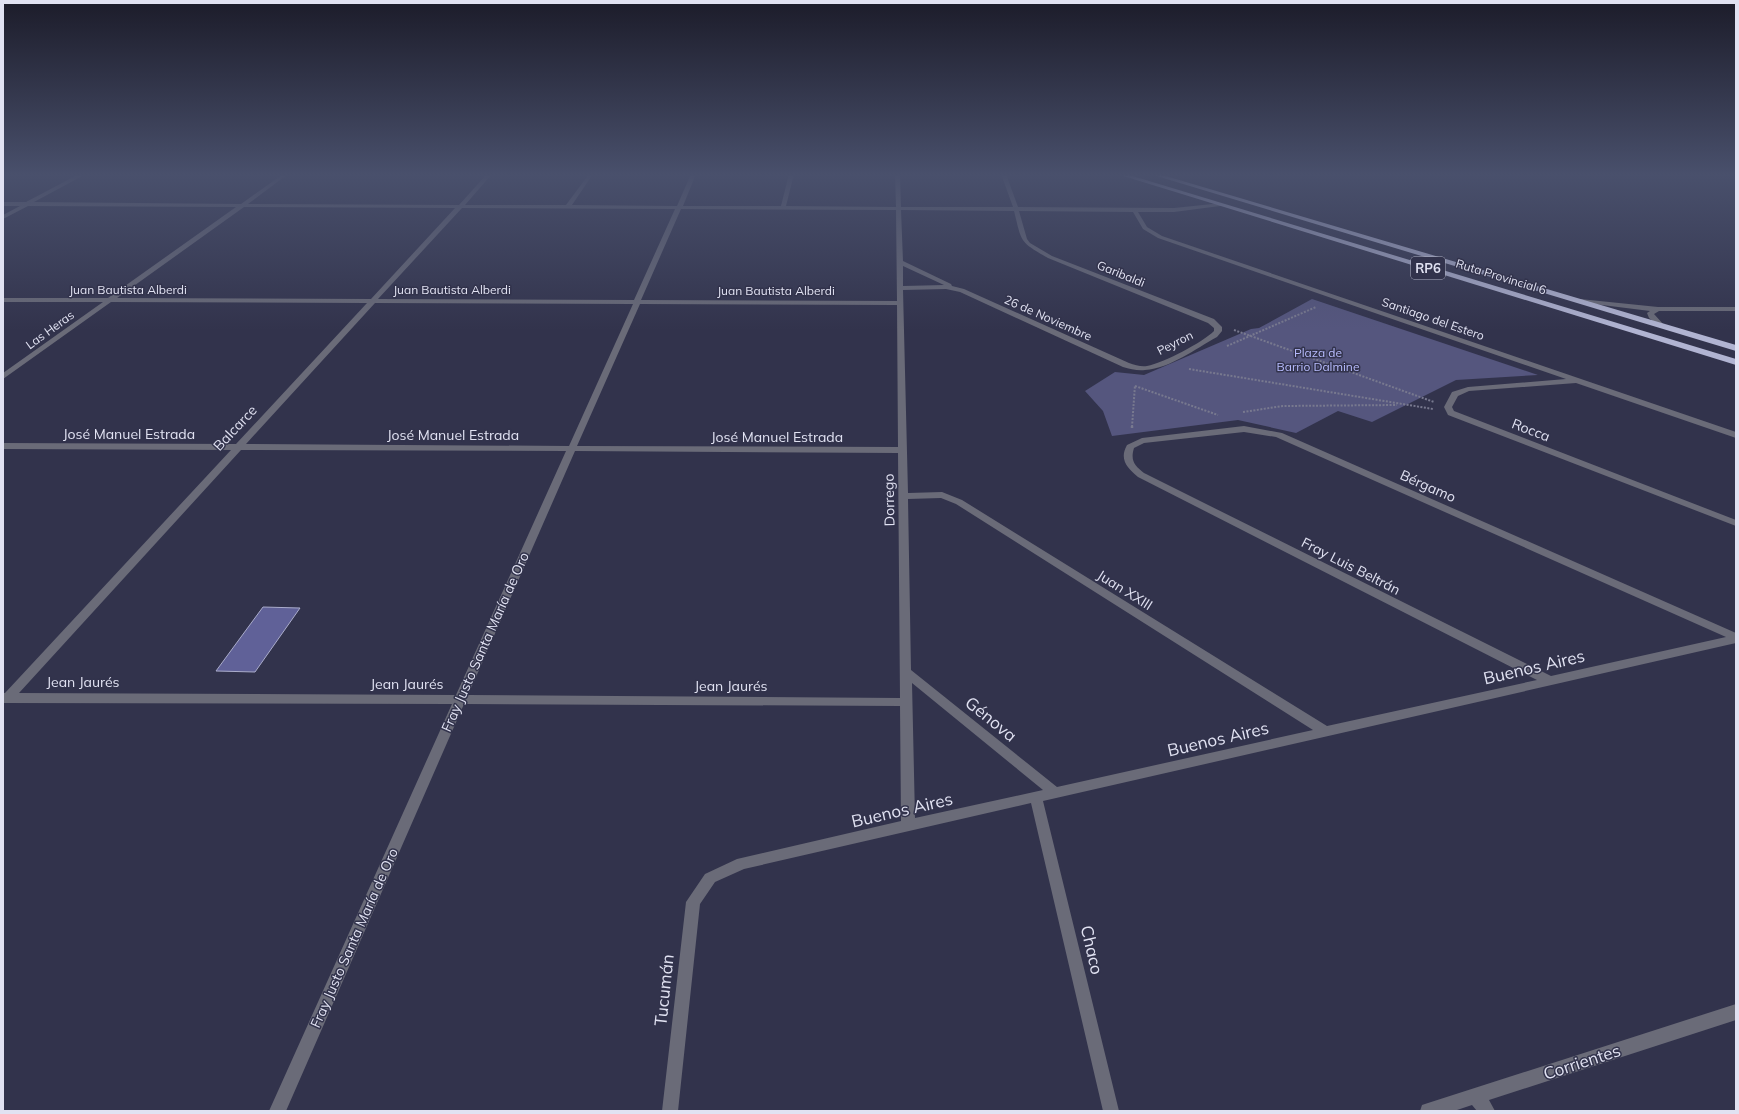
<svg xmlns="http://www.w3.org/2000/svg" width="1739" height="1114" font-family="Mulish,sans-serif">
<rect width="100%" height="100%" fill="#32334c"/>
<polygon fill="#55567e" points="1312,299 1538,375 1456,380 1372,422 1338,411 1296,433 1238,420 1112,436 1103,411 1085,391 1115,372 1144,375 1251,329 1259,328"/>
<polygon fill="#606198" stroke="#aaaccb" points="263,607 300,608 255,672 216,671"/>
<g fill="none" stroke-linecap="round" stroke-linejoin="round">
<g stroke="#78798f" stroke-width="2" stroke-dasharray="2 1.5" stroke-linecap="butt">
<polyline points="1234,330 1434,402"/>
<polyline points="1227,346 1316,307"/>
<polyline points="1189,369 1433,409"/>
<polyline points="1135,386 1218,415"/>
<polyline points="1243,412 1283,406 1397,405"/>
<polyline points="1132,427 1135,385"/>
</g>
<polyline stroke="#78798f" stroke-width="2.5" stroke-dasharray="3 2" stroke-linecap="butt" points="1132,428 1132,426"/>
<g fill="#6a6b78" fill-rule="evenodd">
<path d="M79 174H86L34 202 241 204 283 174H288L248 204 459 205 487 174H492L465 205H566L589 174H593L572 205 677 206 691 174H696L683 206H781L789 174H794L786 206 896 207 895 174H900L901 207H1013L1001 174H1006L1018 207 1174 208 1222 203V205L1220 206 1174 212H1138L1147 227 1162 236 1736 432V438L1576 383 1469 391 1458 396 1452 407 1454 411 1736 520V526L1448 415 1444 407 1452 392 1468 387 1566 379 1158 238 1143 229 1133 212 1019 211 1027 239 1030 243 1052 256 1214 319 1222 327V331L1217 337C1195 349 1171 368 1145 370 1138 371 1130 369 1123 367L960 292 946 289 903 290 908 493 942 492 962 500 1327 726 1537 680 1138 477C1127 468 1119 459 1127 445L1142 438 1244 426 1282 433 1736 633V643L1043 801 1119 1111H1103L1031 803 744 869 715 882 700 904 678 1111H662L686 902 705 874 737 859 901 821 900 706 464 704 286 1111H269L452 704 3 703V693H5L231 450 3 449V443L236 444 367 303 111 302 3 379V373L103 302H3V298H108L236 207 28 206 3 219V215L20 206H3V202H26ZM244 207 455 208 371 299 117 298ZM462 208 675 209 634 300 378 299ZM681 209 896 210 897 301 641 300ZM901 210 1014 211C1022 243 1019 241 1048 258L1208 323 1214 328V331C1203 342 1164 363 1147 366 1141 367 1135 365 1129 363L964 289 952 286 951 284 903 261ZM903 266 944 285 903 286ZM375 303 633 304 569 446 246 444ZM640 304 897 305 898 447 577 446ZM1244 432 1276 437 1726 637 1551 676 1144 473C1135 466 1130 461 1134 448L1144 443ZM241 450 566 451 456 695 19 693ZM575 451 898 453 900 698 468 695ZM941 498 956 504 1313 730 1057 787 911 670 908 499ZM912 683 1043 790 915 818Z"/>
<polygon points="1580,299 1658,307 1736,307 1736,311 1659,311 1654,314 1664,325 1660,327 1649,318 1647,313 1650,311 1578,302 1577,301"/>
<polygon points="1736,1004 1736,1020 1489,1100 1495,1111 1477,1111 1472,1105 1454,1111 1420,1111 1422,1105 1428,1103"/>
</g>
<g fill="#b1b4d2" fill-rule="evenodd">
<polygon points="1117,174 1126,174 1736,359 1736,365"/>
<polygon points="1150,174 1159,174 1736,345 1736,351"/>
</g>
</g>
<linearGradient id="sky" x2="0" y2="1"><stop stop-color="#1c1c2a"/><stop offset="0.53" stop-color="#49506c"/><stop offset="1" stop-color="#49506c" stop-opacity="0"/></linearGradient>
<rect width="1739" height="330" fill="url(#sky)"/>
<g text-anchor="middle" stroke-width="3" stroke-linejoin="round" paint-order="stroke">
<g font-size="12" fill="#e1e2f2" stroke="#32334c">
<text transform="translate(1121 274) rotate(22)" y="4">Garibaldi</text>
<text transform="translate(1501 277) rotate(17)" y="4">Ruta Provincial 6</text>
<text x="128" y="294">Juan Bautista Alberdi</text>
<text x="452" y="294">Juan Bautista Alberdi</text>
<text x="776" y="295">Juan Bautista Alberdi</text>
<text transform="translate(1048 318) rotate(24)" y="4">26 de Noviembre</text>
<text transform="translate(1433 319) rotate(19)" y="4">Santiago del Estero</text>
<text transform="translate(50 330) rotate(-36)" y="4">Las Heras</text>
<text transform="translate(1175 343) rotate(-27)" y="4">Peyron</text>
</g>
<g font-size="12" fill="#b9bdff" stroke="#32334c">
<text x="1318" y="357">Plaza de<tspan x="1318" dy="14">Barrio Dalmine</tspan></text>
</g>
<rect fill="#32334c" stroke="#acaec0" stroke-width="1" x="1411" y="257" width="34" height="22" rx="3"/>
<g font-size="13" font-weight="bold" fill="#e1e2f2">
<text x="1428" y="273">RP6</text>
</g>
<g font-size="14" fill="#e1e2f2" stroke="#32334c">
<text transform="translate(235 428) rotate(-47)" y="5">Balcarce</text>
<text transform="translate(1531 430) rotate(21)" y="5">Rocca</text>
<text x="129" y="439">José Manuel Estrada</text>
<text x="453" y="440">José Manuel Estrada</text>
<text x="777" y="442">José Manuel Estrada</text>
<text transform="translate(1428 486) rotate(24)" y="5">Bérgamo</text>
<text transform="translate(889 500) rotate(-91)" y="5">Dorrego</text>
<text transform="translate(1351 566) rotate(27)" y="5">Fray Luis Beltrán</text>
<text transform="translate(1125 590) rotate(32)" y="5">Juan XXIII</text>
<text transform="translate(485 642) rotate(-66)" y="5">Fray Justo Santa María de Oro</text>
<text x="83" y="687">Jean Jaurés</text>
<text x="407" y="689">Jean Jaurés</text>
<text x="731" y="691">Jean Jaurés</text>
<text transform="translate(354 938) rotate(-66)" y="5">Fray Justo Santa María de Oro</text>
</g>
<g font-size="17" fill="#e1e2f2" stroke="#32334c">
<text transform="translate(1534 667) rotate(-13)" y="6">Buenos Aires</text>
<text transform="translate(991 719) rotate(39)" y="6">Génova</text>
<text transform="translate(1218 739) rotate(-13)" y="6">Buenos Aires</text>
<text transform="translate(902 810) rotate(-13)" y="6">Buenos Aires</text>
<text transform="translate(1092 950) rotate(77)" y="6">Chaco</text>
<text transform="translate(664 990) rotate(-84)" y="6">Tucumán</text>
<text transform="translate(1582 1062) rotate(-18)" y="6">Corrientes</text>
</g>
</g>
<rect width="1739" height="1114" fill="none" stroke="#e1e2f2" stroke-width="8"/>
</svg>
